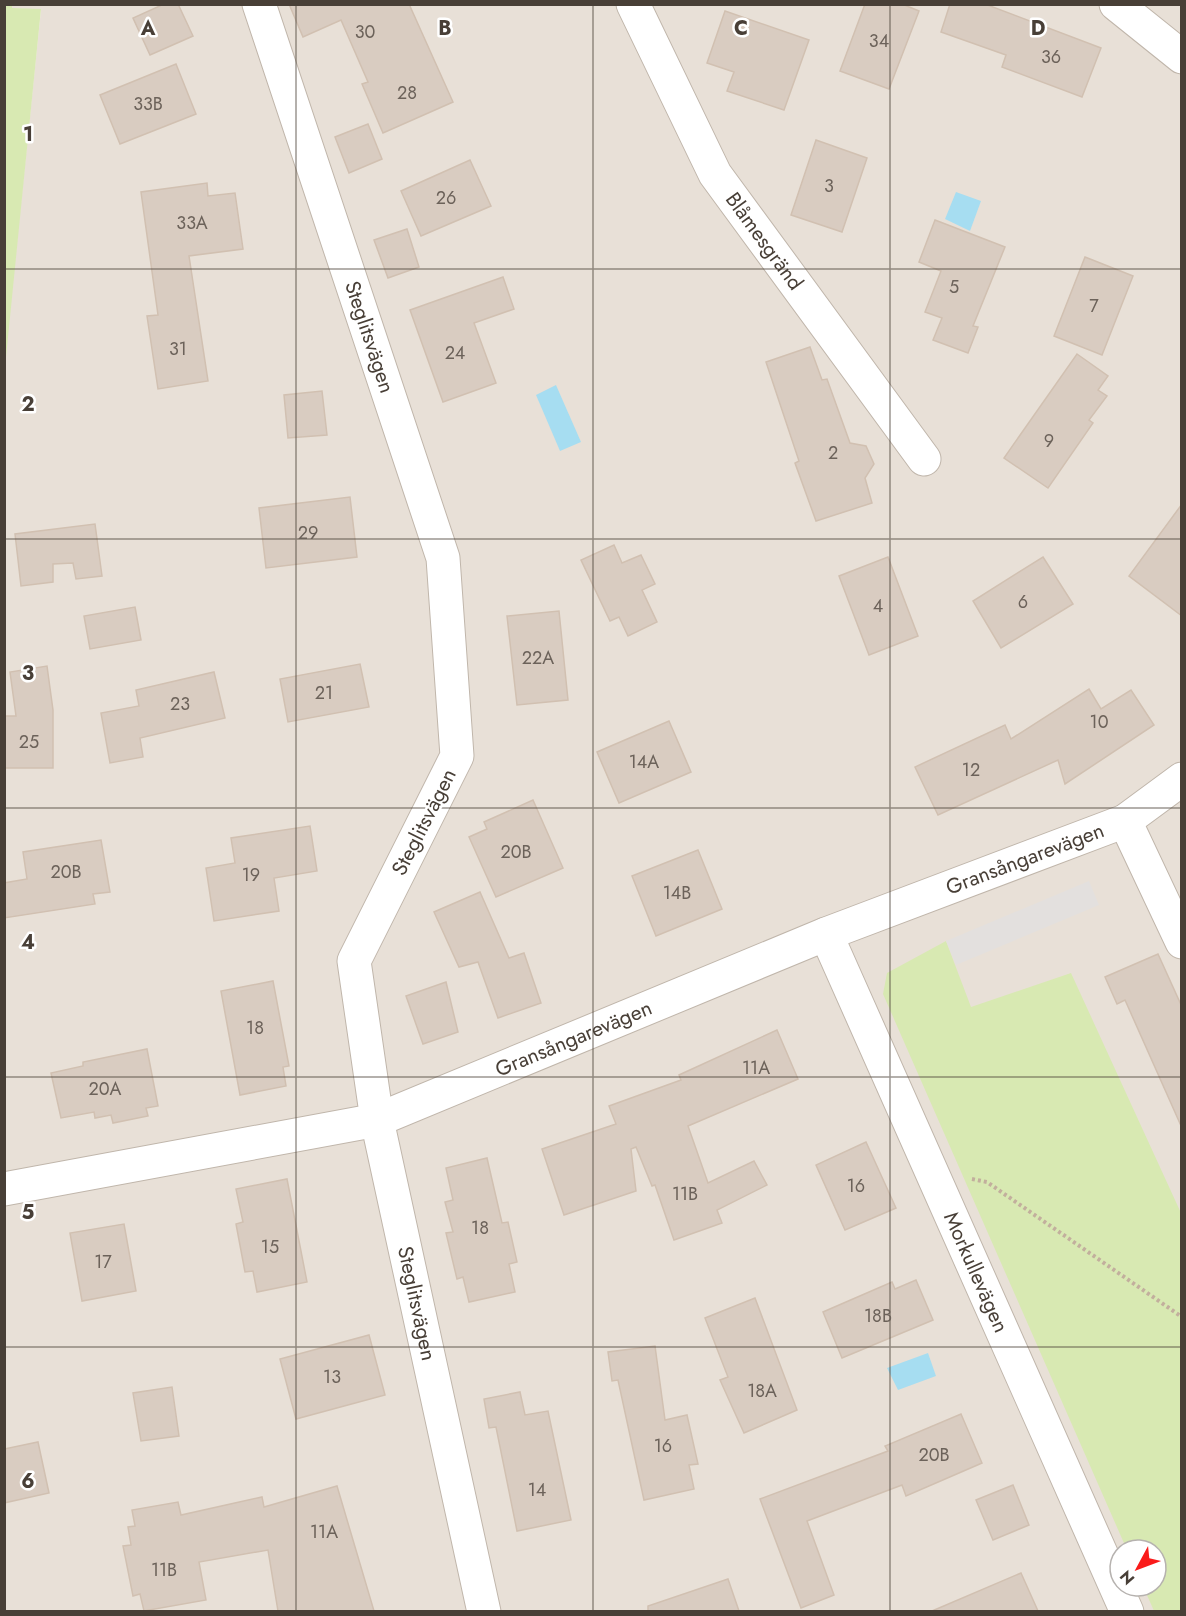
<svg xmlns="http://www.w3.org/2000/svg" width="1186" height="1616" font-family="Jost,sans-serif">
<rect width="100%" height="100%" fill="#f4efe9"/>
<path fill="#e8e0d7" fill-rule="evenodd" d="M12 5H1181V1611L5 1612 4 367 41 10 11 8ZM1120 1550H1156V1586H1120Z"/>
<g fill="#d8e9b2">
<polygon points="12,5 12,8 41,9 5,367 4,5"/>
<polygon points="946,941 971,1007 1071,973 1181,1213 1181,1611 1154,1611 1143,1586 1156,1586 1156,1550 1127,1550 883,994 887,973"/>
</g>
<polygon fill="#e3e0de" points="1089,881 1099,905 956,965 946,941"/>
<g fill="#a6ddf1">
<polygon points="956,192 981,201 970,231 945,219"/>
<polygon points="556,385 581,442 560,451 536,395"/>
<polygon points="928,1353 936,1376 898,1390 887,1368"/>
</g>
<g fill="#d9ccc1" stroke="#d1c0b1" stroke-width="1.5">
<polygon points="164,4 178,4 193,36 150,55 133,18"/>
<polygon points="289,4 409,4 453,102 383,133 362,84 368,82 341,20 303,37"/>
<polygon points="865,4 902,4 919,11 889,89 840,71"/>
<polygon points="950,4 985,4 1101,48 1082,97 1002,67 1006,55 941,32"/>
<polygon points="725,11 809,40 784,110 727,91 734,72 707,63"/>
<polygon points="176,64 196,114 120,144 100,95"/>
<polygon points="368,124 382,159 349,173 335,137"/>
<polygon points="816,140 867,158 842,232 791,215"/>
<polygon points="470,160 491,206 421,236 401,191"/>
<polygon points="207,183 208,196 235,193 243,249 189,256 208,381 158,389 147,316 158,315 141,192"/>
<polygon points="935,220 1005,247 973,326 978,327 968,353 933,340 942,318 925,312 941,271 919,262"/>
<polygon points="407,229 419,267 388,278 374,240"/>
<polygon points="1085,257 1133,276 1102,355 1054,336"/>
<polygon points="503,277 514,309 474,323 496,383 443,402 410,310"/>
<polygon points="810,347 822,380 827,379 850,443 866,446 874,464 865,478 872,503 816,521 795,463 799,461 766,362"/>
<polygon points="1077,354 1108,376 1098,390 1107,396 1089,420 1093,423 1048,488 1004,458"/>
<polygon points="322,391 327,435 288,438 284,395"/>
<polygon points="350,497 357,557 266,568 259,508"/>
<polygon points="1182,504 1182,616 1129,576"/>
<polygon points="95,524 102,576 76,579 73,563 53,564 53,582 21,586 15,534"/>
<polygon points="614,545 622,563 641,555 655,584 642,590 657,622 628,636 619,617 610,621 581,560"/>
<polygon points="888,557 918,636 869,655 839,576"/>
<polygon points="1043,557 1073,604 1001,648 973,601"/>
<polygon points="135,607 141,640 90,649 84,616"/>
<polygon points="559,611 568,700 517,705 507,616"/>
<polygon points="360,664 369,707 288,722 280,679"/>
<polygon points="47,666 53,710 53,768 4,768 4,716 16,716 10,672"/>
<polygon points="214,672 225,718 140,738 143,757 110,763 101,713 139,706 136,690"/>
<polygon points="1089,689 1101,709 1131,690 1154,725 1065,784 1058,760 938,815 915,767 1005,725 1011,739"/>
<polygon points="669,721 691,772 619,803 597,752"/>
<polygon points="533,800 563,868 496,897 469,837 487,829 484,822"/>
<polygon points="310,826 317,871 274,878 279,911 214,921 206,868 235,863 231,838"/>
<polygon points="101,840 110,892 93,894 95,904 4,918 4,883 27,879 23,852"/>
<polygon points="698,850 722,909 656,936 632,876"/>
<polygon points="480,892 509,958 524,953 541,1003 498,1018 478,962 459,967 434,912"/>
<polygon points="1158,954 1182,1007 1182,1128 1125,1000 1117,1004 1105,977"/>
<polygon points="273,981 289,1066 283,1067 286,1086 240,1095 221,991"/>
<polygon points="446,982 458,1032 423,1044 406,996"/>
<polygon points="777,1030 798,1079 688,1126 708,1183 754,1161 767,1185 717,1210 722,1223 674,1240 655,1185 652,1186 636,1147 631,1149 636,1191 564,1215 542,1149 616,1124 609,1106 681,1080 679,1075"/>
<polygon points="147,1049 158,1106 146,1108 148,1116 113,1123 111,1115 95,1118 94,1112 61,1118 51,1073 83,1066 83,1062"/>
<polygon points="866,1142 896,1208 845,1230 816,1165"/>
<polygon points="487,1158 502,1223 508,1222 517,1262 509,1264 515,1292 469,1302 463,1277 457,1279 446,1233 453,1232 445,1202 453,1200 446,1168"/>
<polygon points="287,1179 307,1282 257,1292 253,1271 245,1272 236,1224 243,1222 236,1189"/>
<polygon points="124,1224 136,1291 82,1301 70,1233"/>
<polygon points="916,1280 933,1320 842,1358 823,1312 892,1282 895,1289"/>
<polygon points="755,1298 797,1410 744,1433 720,1380 728,1377 705,1318"/>
<polygon points="369,1335 385,1395 296,1419 280,1359"/>
<polygon points="655,1346 665,1420 687,1415 698,1464 689,1465 694,1489 644,1500 618,1380 612,1381 608,1352"/>
<polygon points="172,1387 179,1436 141,1441 133,1393"/>
<polygon points="520,1392 525,1415 548,1411 571,1520 517,1531 496,1427 489,1428 484,1399"/>
<polygon points="961,1414 982,1463 906,1496 902,1485 807,1521 834,1595 801,1608 760,1499 888,1451 885,1446"/>
<polygon points="38,1442 49,1493 4,1503 4,1449"/>
<polygon points="1013,1485 1029,1525 993,1540 976,1500"/>
<polygon points="337,1486 374,1611 278,1611 268,1550 199,1562 206,1600 144,1611 140,1594 133,1596 123,1546 131,1545 128,1527 135,1526 132,1510 178,1502 181,1515 262,1497 264,1507"/>
<polygon points="1021,1573 1038,1611 932,1611"/>
<polygon points="728,1579 739,1611 648,1611 648,1606"/>
</g>
<g fill="none" stroke-linecap="round" stroke-linejoin="round">
<g stroke="#c0b6ab" stroke-width="35">
<g id="minor">
<path id="s1" d="M259 4 443 558 457 756 354 961 377 1120 484 1612"/>
<path id="s2" d="M633 4 715 174 924 459"/>
<polyline points="1116,4 1182,57"/>
<polyline points="1125,821 1182,942"/>
<path id="s3" d="M826 934 1127 1612"/>
<path id="s4" d="M4 1189 377 1120 826 934 1125 821 1182 779"/>
</g>
</g>
<polyline stroke="#c2af9d" stroke-width="4" stroke-dasharray="3 3" stroke-linecap="butt" points="972,1179 987,1182 1182,1317"/>
<use href="#minor" stroke="#fff" stroke-width="33"/>
</g>
<path fill="none" stroke="#483f37" stroke-width="1.5" stroke-opacity="0.55" d="M296 4V1612M593 4V1612M890 4V1612M4 269H1182M4 539H1182M4 808H1182M4 1077H1182M4 1347H1182"/>
<g text-anchor="middle" stroke-width="5" stroke-linejoin="round" paint-order="stroke">
<g font-size="18" fill="#6c625a">
<text x="365" y="38">30</text>
<text x="879" y="47">34</text>
<text x="1051" y="63">36</text>
<text x="407" y="99">28</text>
<text x="148" y="110">33B</text>
<text x="829" y="192">3</text>
<text x="446" y="204">26</text>
<text x="192" y="229">33A</text>
<text x="954" y="293">5</text>
<text x="1094" y="312">7</text>
<text x="178" y="355">31</text>
<text x="455" y="359">24</text>
<text x="1049" y="447">9</text>
<text x="833" y="459">2</text>
<text x="308" y="539">29</text>
<text x="1023" y="608">6</text>
<text x="878" y="612">4</text>
<text x="538" y="664">22A</text>
<text x="324" y="699">21</text>
<text x="180" y="710">23</text>
<text x="1099" y="728">10</text>
<text x="29" y="748">25</text>
<text x="644" y="768">14A</text>
<text x="971" y="776">12</text>
<text x="516" y="858">20B</text>
<text x="66" y="878">20B</text>
<text x="251" y="881">19</text>
<text x="677" y="899">14B</text>
<text x="255" y="1034">18</text>
<text x="756" y="1074">11A</text>
<text x="105" y="1095">20A</text>
<text x="856" y="1192">16</text>
<text x="685" y="1200">11B</text>
<text x="480" y="1234">18</text>
<text x="270" y="1253">15</text>
<text x="103" y="1268">17</text>
<text x="878" y="1322">18B</text>
<text x="332" y="1383">13</text>
<text x="762" y="1397">18A</text>
<text x="663" y="1452">16</text>
<text x="934" y="1461">20B</text>
<text x="537" y="1496">14</text>
<text x="324" y="1538">11A</text>
<text x="164" y="1576">11B</text>
</g>
<g font-size="21" fill="#483f37" stroke="#fff">
<text dy="7" stroke="none"><textPath href="#s2" startOffset="272">Blåmesgränd</textPath></text>
<text dy="7" stroke="none"><textPath href="#s1" startOffset="351">Steglitsvägen</textPath></text>
<text transform="translate(424 822) rotate(-63)" y="7">Steglitsvägen</text>
<text dy="7" stroke="none"><textPath href="#s4" startOffset="1078">Gransångarevägen</textPath></text>
<text dy="7" stroke="none"><textPath href="#s4" startOffset="592">Gransångarevägen</textPath></text>
<text dy="7" stroke="none"><textPath href="#s3" startOffset="370">Morkullevägen</textPath></text>
<text dy="7" stroke="none"><textPath href="#s1" startOffset="1360">Steglitsvägen</textPath></text>
</g>
</g>
<g font-size="20" text-anchor="middle" font-weight="bold" fill="#483f37" stroke="#fff" stroke-width="5" stroke-linejoin="round" paint-order="stroke">
<text x="148" y="35">A</text>
<text x="445" y="35">B</text>
<text x="741" y="35">C</text>
<text x="1038" y="35">D</text>
<text x="28" y="141">1</text>
<text x="28" y="411">2</text>
<text x="28" y="680">3</text>
<text x="28" y="949">4</text>
<text x="28" y="1219">5</text>
<text x="28" y="1488">6</text>
</g>
<rect width="1186" height="1616" fill="none" stroke="#483f37" stroke-width="12"/>
<g transform="translate(1138 1568) rotate(229)"><circle r="28" fill="#ffffff" stroke="#b6b2af" stroke-width="1.5"/>
<path d="M0-4.5L10 22L0 15L-10 22Z" fill="#fa1b1a"/>
<text y="-9" font-size="16" font-weight="bold" text-anchor="middle" fill="#483f37">N</text>
</g>
</svg>
